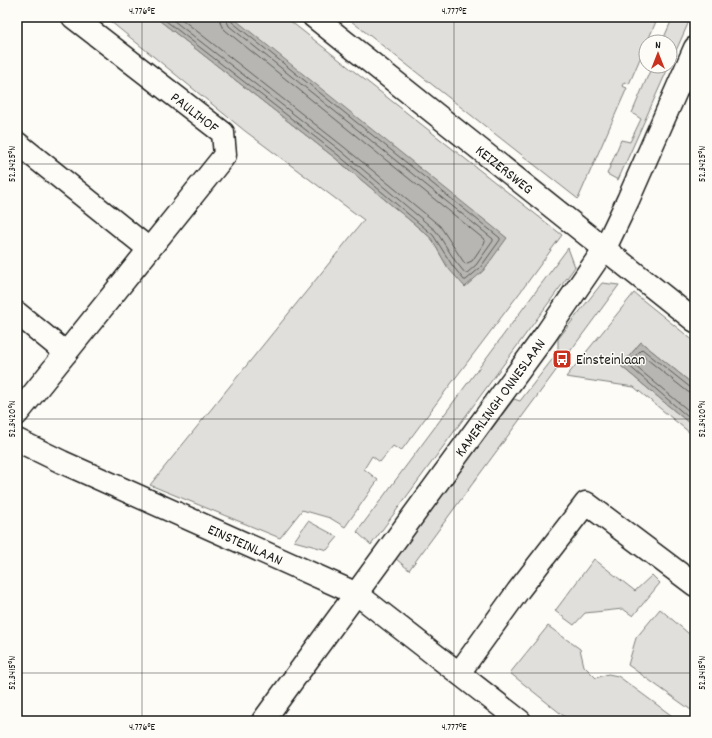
<svg xmlns="http://www.w3.org/2000/svg" width="712" height="738" font-family="Dekko,sans-serif">
<rect width="100%" height="100%" fill="#fdfcf7"/>
<filter id="ink" filterUnits="userSpaceOnUse"><feTurbulence type="fractalNoise" baseFrequency=".025" numOctaves="2"/><feDisplacementMap in="SourceGraphic" scale="8" xChannelSelector="R" yChannelSelector="G"/><feConvolveMatrix kernelMatrix="1 2 1 2 8 2 1 2 1" color-interpolation-filters="sRGB"/></filter>
<g filter="url(#ink)">
<g fill="#e0dfdb" stroke="#7e7e7c">
<path d="M105 17H155L335 158 431 238 448 268 483 271 506 238 228 17H285L562 235C510 308 454 378 401 451L393 446 380 462 372 456 364 469 378 480 345 527 330 518 302 510 280 538 150 485 364 220 245 131Z"/>
<polygon points="346,17 456,17 459,19 469,17 658,17 629,84 624,82 622,86 627,88 578,199"/>
<polygon points="673,17 691,17 670,64 670,42 662,42"/>
<polygon points="652,66 669,66 618,180 607,174 621,140 630,142 641,119 632,113"/>
<polygon points="568,248 575,267 371,545 357,532"/>
<polygon points="602,283 619,285 409,570 395,558 514,399 520,401 558,352 558,339"/>
<polygon points="634,293 695,342 695,386 641,342 621,366 695,428 695,437 634,387 566,377"/>
<polygon points="308,521 338,537 327,550 294,541"/>
<polygon points="594,559 635,591 652,575 660,583 633,616 623,609 585,613 574,625 555,611"/>
<polygon points="660,609 695,639 695,704 691,710 628,665 636,638"/>
<polygon points="548,626 580,649 584,666 596,678 608,674 618,676 679,721 570,721 510,673"/>
</g>
<g fill="#b7b6b2" stroke="#797876">
<polygon points="155,17 232,17 507,238 483,271 465,287 448,268 431,238 335,158"/>
<polygon points="641,342 695,386 695,428 621,366"/>
</g>
<g fill="none" stroke-linecap="round" stroke-linejoin="round">
<g stroke="#5a5a58" stroke-width="1">
<polyline points="161,17 338,155 433,235 452,265 464,280 466,280 480,268 500,240 500,238 232,22 230,17"/>
<polyline points="169,17 341,151 436,231 456,262 465,273 467,273 476,265 493,241 493,239 229,26 225,17"/>
<polyline points="179,17 344,147 440,226 465,264 472,261 485,242 485,240 225,30 221,25 219,17"/>
<polyline points="695,389 691,388 642,349 627,364 695,423"/>
<polyline points="695,394 688,392 643,356 634,363 635,366 695,416"/>
</g>
<g stroke="#1c1c1c" stroke-width="25">
<g id="street">
<path id="s1" d="M314 17 695 321"/>
<polyline points="17,143 149,249"/>
<polyline points="17,313 66,353"/>
<polyline points="17,414 225,155 223,133 73,17"/>
<path id="s2" d="M17 440 62 462 357 594 520 721"/>
<polyline points="459,673 518,591 586,503 695,585"/>
</g>
</g>
<g stroke="#1c1c1c" stroke-width="25">
<g id="secondary">
<path id="s3" d="M263 721 546 334 605 248 628 200 695 48"/>
</g>
</g>
<use href="#street" stroke="#fdfcf7" stroke-width="22"/>
<use href="#secondary" stroke="#fdfcf7" stroke-width="22"/>
</g>
</g>
<path fill="none" stroke="#1c1c1c" stroke-width="1" stroke-opacity="0.45" d="M142 17V721M454 17V721M17 164H695M17 419H695M17 673H695"/>
<defs>
<g id="bus-square" transform="scale(1)"><rect x="-9" y="-9" width="18" height="18" rx="4" fill="#c8321e" stroke="#fdfcf7"/><path d="M-5-6H5V4H4V6H2V4H-2V6H-4V4H-5ZM-3.5-4V0h7V-4ZM-3.5 1.2v1.5H-2V1.2ZM2 1.2v1.5H3.5V1.2Z" fill="#fff"/></g>
</defs>
<g fill-rule="evenodd">
<use href="#bus-square" x="562" y="359"/>
</g>
<g text-anchor="middle" stroke-width="3" stroke-linejoin="round" paint-order="stroke">
<g font-size="15" fill="#1c1c1c" stroke="#fdfcf7">
<text transform="translate(195 112) rotate(38)" y="5">PAULIHOF</text>
<text dy="5" stroke="none"><textPath href="#s1" startOffset="244">KEIZERSWEG</textPath></text>
<text dy="5" stroke="none"><textPath href="#s3" startOffset="401">KAMERLINGH ONNESLAAN</textPath></text>
<text dy="5" stroke="none"><textPath href="#s2" startOffset="251">EINSTEINLAAN</textPath></text>
</g>
<g font-size="15" fill="#1c1c1c" stroke="#fdfcf7" text-anchor="start">
<text x="576" y="364">Einsteinlaan</text>
</g>
</g>
<rect width="712" height="738" fill="none" stroke="#fdfcf7" stroke-width="44"/>
<g transform="translate(658 54)"><circle r="19" fill="#fdfcf7" stroke="#a3a29f"/>
<path d="M0-3L7 15L0 10L-7 15Z" fill="#c8321e"/>
<text y="-6" font-size="11" font-weight="bold" text-anchor="middle" fill="#1c1c1c">N</text>
</g>
<rect x="22" y="22" width="668" height="694" fill="none" stroke="#1c1c1c" stroke-width="1.5"/>
<g font-size="10" text-anchor="middle" fill="#1c1c1c">
<text x="142" y="14">4.776°E</text>
<text x="454" y="14">4.777°E</text>
<text transform="translate(11 164) rotate(-90)" y="4">52.3425°N</text>
<text transform="translate(701 164) rotate(-90)" y="4">52.3425°N</text>
<text transform="translate(11 419) rotate(-90)" y="4">52.3420°N</text>
<text transform="translate(701 419) rotate(-90)" y="4">52.3420°N</text>
<text transform="translate(11 673) rotate(-90)" y="4">52.3415°N</text>
<text transform="translate(701 673) rotate(-90)" y="4">52.3415°N</text>
<text x="142" y="730">4.776°E</text>
<text x="454" y="730">4.777°E</text>
</g>
</svg>
